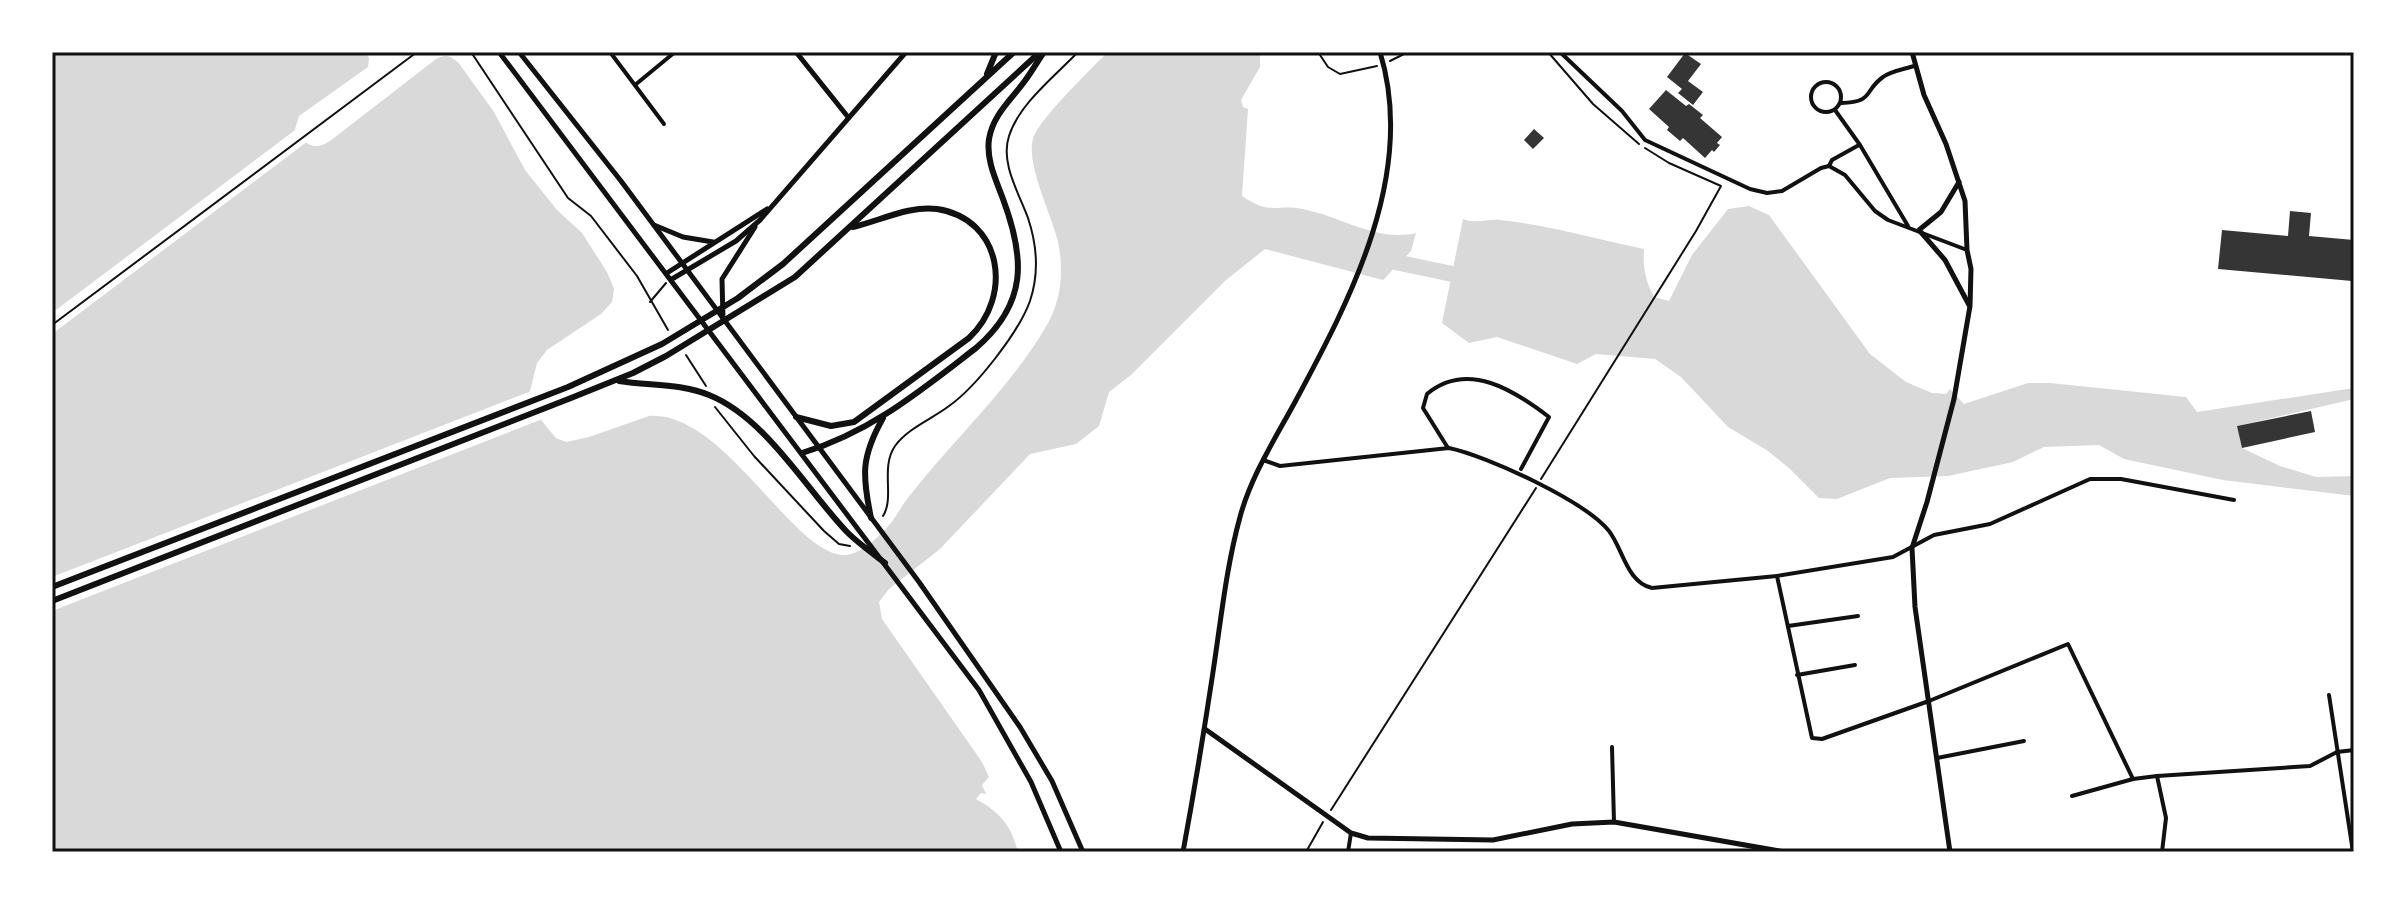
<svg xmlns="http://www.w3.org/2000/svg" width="2406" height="904" font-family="'Golos Text',sans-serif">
<rect width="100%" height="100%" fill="#fff"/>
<g fill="#d9d9d9">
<path d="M52 52H365L369 58 368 67 299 116 295 129C305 144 313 152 330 141L436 59C446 54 449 55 458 62L494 112 525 170 557 210 582 233 607 272 614 289 612 302 601 314 547 350 537 363 530 391 541 420 556 438 566 442 589 437 649 416C724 410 795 559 846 555 861 554 880 536 890 524 896 517 901 507 907 499 952 441 1009 390 1047 325 1054 313 1058 300 1060 286 1062 270 1061 253 1057 238 1050 212 1026 163 1033 139 1038 120 1092 68 1108 52H1260V67L1241 100 1243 107 1248 109 1242 196C1272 217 1277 202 1307 210 1344 218 1377 242 1416 233L1411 251 1383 280 1265 249 1226 280 1131 375 1109 392 1099 426 1076 444 1030 454 940 549 889 589 879 602 882 619 982 762 989 777 982 785 986 794 981 793 976 799C999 812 1011 824 1018 852H52Z"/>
<path d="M1749 206 1769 215 1870 354 1906 382 1932 393 1946 394 1950 389 1964 404 2028 383H2050L2186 397 2197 412 2354 388V399L2238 426 2242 448 2280 466 2316 477 2354 476V496L2223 480 2124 459 2099 445 2044 447 2013 462 1948 476 1890 478 1837 499 1819 498 1790 469 1768 451 1728 427 1681 377 1655 359 1596 354 1577 364 1497 337 1469 343 1442 323 1463 219C1474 224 1488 219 1500 220 1548 225 1597 239 1644 249 1643 269 1645 279 1654 297L1669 301 1692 255 1728 209Z"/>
</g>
<g fill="#fff">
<polygon points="299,127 308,141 52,334 52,313"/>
<polygon points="534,390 545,418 52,611 52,577"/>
</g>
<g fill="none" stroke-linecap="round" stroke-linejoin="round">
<polyline stroke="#d9d9d9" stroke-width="16" points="1381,259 1471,278"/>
</g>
<g fill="#353535">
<polygon points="1685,53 1701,64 1688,81 1703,92 1693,105 1678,93 1682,89 1667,77"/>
<polygon points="1666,90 1686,106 1689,104 1703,115 1700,118 1722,137 1717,143 1720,145 1714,152 1712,150 1705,158 1683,138 1680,141 1667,130 1669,127 1649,109"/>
<polygon points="1534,129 1544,138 1533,149 1524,140"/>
<polygon points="2290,211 2311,213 2309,236 2354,240 2352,281 2218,269 2222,230 2288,236"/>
<polygon points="2311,411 2315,432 2242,448 2237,426"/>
</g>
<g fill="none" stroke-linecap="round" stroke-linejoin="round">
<g stroke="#111" stroke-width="2">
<polyline points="471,52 568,198 591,216 637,276 668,330"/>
<polyline points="1318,52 1328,67 1340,74 1377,66"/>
<polyline points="1548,52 1593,104 1639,144"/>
<polyline points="1390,61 1408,52"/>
<polyline points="650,302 666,283"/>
<polyline points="52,325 417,52"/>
<polyline points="686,355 706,386"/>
<polyline points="715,407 754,456 824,531 839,544 850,546"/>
<polyline points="1541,479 1696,231 1721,186 1669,163 1645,148"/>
<path d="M883 516C895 497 880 468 895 446 908 428 932 419 949 406 976 387 1019 332 1030 301 1039 274 1037 245 1028 218 1019 193 1000 163 1009 136 1019 104 1055 76 1078 52"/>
<polyline points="1331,810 1536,488"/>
<polyline points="1306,852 1323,822"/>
</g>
<g stroke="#111" stroke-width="4">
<polyline points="610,52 664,124"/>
<polyline points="1560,52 1622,111 1645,140 1750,189 1767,193 1782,191 1821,168 1829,166 1845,175 1875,211 1888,220 1967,250"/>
<circle cx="1826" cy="97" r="15"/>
<polyline points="635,85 675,52"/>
<path d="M1841 103C1875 102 1863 91 1883 77 1891 71 1905 69 1914 66"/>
<polyline points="1835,110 1860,145 1908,226"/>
<polyline points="1829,166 1832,160 1859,145"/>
<path d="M1448 448 1423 408 1427 394C1468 360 1515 391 1549 417L1521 469"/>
<path d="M1263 460 1280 466 1449 448C1487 456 1585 501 1609 531 1623 549 1627 583 1652 588L1777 576 1893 557 1934 535 1990 524 2090 479H2121L2234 500"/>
<polyline points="1777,576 1812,738 1822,739 1929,701 2068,644 2133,779"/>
<polyline points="1788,626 1858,616"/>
<polyline points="1797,675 1855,665"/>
<polyline points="2329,695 2353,852"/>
<polyline points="1612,747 1614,822"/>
<polyline points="1937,758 2024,741"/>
<polyline points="2157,776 2166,818 2162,852"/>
<polyline points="2072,796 2133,779 2157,776 2310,766 2337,752 2354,750"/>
<polyline points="1348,852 1351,833"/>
</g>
<g stroke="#111" stroke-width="5">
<polyline points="796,52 848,117"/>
<polyline points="1912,52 1924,95 1946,144 1965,201 1967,250 1971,269 1970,306 1954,399 1927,502 1912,548 1915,607 1950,852"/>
<polyline points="1959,182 1941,212 1919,230 1945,260 1969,305"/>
<polyline points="1205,729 1351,833 1368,838 1493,840 1572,824 1614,822 1785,852"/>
<path d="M1183 852C1194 792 1204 732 1213 672 1221 620 1226 568 1240 517 1251 476 1275 439 1295 402 1351 298 1417 173 1380 52"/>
</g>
<g stroke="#111" stroke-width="5">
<polyline points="499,52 979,690 1031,782 1061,852"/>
<polyline points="519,52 621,181 919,582 1020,727 1052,781 1083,852"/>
<polyline points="654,225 683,237 713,242"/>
<polyline points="667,273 767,209"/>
<polyline points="672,279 736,241 760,220 906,52"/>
<polyline points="723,319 722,279 755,227"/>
</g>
<g stroke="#111" stroke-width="6">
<polyline points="987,74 996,52"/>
<path d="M619 381C649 386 680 383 709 395 766 418 806 489 847 532 858 543 872 553 885 563"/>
<path d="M796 417 831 426 854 422 969 338C1013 297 1003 219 937 209 911 205 879 221 853 227"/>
<path d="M802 453C871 432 920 391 976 348 1028 303 1025 258 1003 199 996 180 986 160 989 139 993 115 1010 101 1024 82 1031 73 1037 62 1044 52"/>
<path d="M871 518C862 475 861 457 883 418"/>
<polyline points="52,587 568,387 662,344 738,298 783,264 1014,52"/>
<polyline points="52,601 571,398 633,373 666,356 795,277 1040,52"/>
</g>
</g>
<rect width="2406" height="904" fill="none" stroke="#ffffff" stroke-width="108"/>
<rect x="54" y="54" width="2298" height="796" fill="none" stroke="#111" stroke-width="3"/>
</svg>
